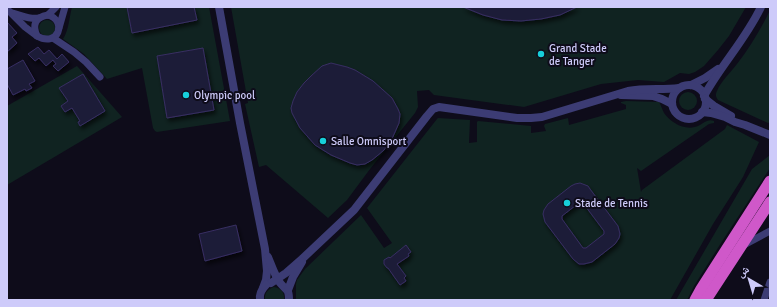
<svg xmlns="http://www.w3.org/2000/svg" width="777" height="307" font-family="Signika,'Noto Naskh Arabic',sans-serif">
<defs>
<filter id="shadow"><feDropShadow dx="2" dy="3.5" stdDeviation="2" flood-color="#0009"/></filter>
</defs>
<rect width="100%" height="100%" fill="#0e0c1a"/>
<g fill="#102321">
<path d="M72 7H209L230 121 157 132 155 131 153 128 142 68 107 79 84 54 63 39C69 30 69 18 72 7Z"/>
<polygon points="231,7 746,7 729,36 718,50 704,66 695,72 689,74 680,73 664,82 638,80 601,84 524,107 434,95 429,90 417,91 418,107 415,113 370,169 347,200 328,218 266,165 259,167 245,104 248,103"/>
<path d="M770 10V122L768 123 718 100C716 97 715 95 717 91 721 81 731 72 737 64 750 47 761 29 770 10Z"/>
<circle cx="47" cy="28" r="8"/>
<polygon points="77,66 122,117 7,185 7,106"/>
<circle cx="688" cy="101" r="9"/>
<path d="M626 101 659 102C661 105 662 109 664 113 672 124 687 132 700 125 705 122 708 119 714 121V123L709 124 641 171 637 168 641 192 642 190 725 129 727 125 759 142 743 177 713 224 670 300H296V284L297 280 305 269 361 215 384 248 392 243 367 208 437 119 438 118 470 120 469 143 477 142V122L478 121 531 126V133L546 131 544 126 545 124 568 118 569 125 626 109V105L621 103V102Z"/>
<polygon points="770,155 770,168 721,243 694,286 687,300 676,300 752,169"/>
<path d="M274 287C281 288 285 293 284 300H265C264 293 268 289 274 287Z"/>
</g>
<g fill="#1f1a39" stroke="#372f62" fill-rule="evenodd" filter="url(#shadow)">
<polygon points="127,7 194,7 197,20 132,33"/>
<polygon points="463,7 577,7 560,15 541,19 521,21 502,20 483,15"/>
<polygon points="7,22 17,33 12,37 17,43 7,52"/>
<polygon points="38,47 44,54 49,50 57,59 62,54 69,62 58,71 53,66 56,64 53,60 46,66 39,58 35,61 28,54"/>
<polygon points="203,48 214,110 167,118 157,56"/>
<polygon points="23,60 35,81 29,84 32,88 26,91 25,89 13,95 7,84 7,69"/>
<polygon points="331,63 347,67 355,70 373,81 392,98 398,109 400,114 399,123 391,141 384,150 377,156 372,160 365,164 357,165 350,163 331,155 315,145 300,128 292,113 291,108 293,101 297,92 304,83 311,76 322,66"/>
<polygon points="83,74 105,111 80,126 78,122 80,121 72,108 65,112 61,106 68,101 59,88"/>
<path d="M580 183 588 186 590 189 618 226 620 234 619 238 615 244 592 262 584 264H579L573 259 545 222 543 214 544 210 548 204 571 186 575 184ZM580 202 583 203 604 231V234L586 248H583L562 219V216Z"/>
<polygon points="236,225 242,251 205,261 199,234"/>
<polygon points="406,245 411,252 408,254 409,256 397,264 406,276 404,278 406,281 400,285 388,268 387,268 384,264 384,260 389,257 390,258"/>
</g>
<g fill="none" stroke-linecap="round" stroke-linejoin="round">
<g stroke="#3c3c74" stroke-width="7">
<polyline points="7,9 25,27 37,36"/>
<path d="M12 13C21 15 30 20 39 18"/>
<path d="M48 15C68 21 58 48 37 36 32 25 35 17 48 15Z"/>
<polyline points="48,15 56,7"/>
<polyline points="59,28 65,7"/>
<polyline points="53,38 74,52 86,62 100,77"/>
<polyline points="744,245 770,231"/>
<polyline points="764,300 770,282"/>
</g>
<g stroke="#3c3c74" stroke-width="8">
<polyline points="219,7 240,123 265,249 267,271 266,280 263,288"/>
<polyline points="691,85 705,78 718,69"/>
<circle cx="689" cy="102" r="17"/>
<polyline points="621,95 653,96 662,99 672,104"/>
<path d="M704 96C721 65 746 39 761 7"/>
<polyline points="705,99 714,106 731,116"/>
<polyline points="702,112 711,113 725,117 735,122 745,125 770,135"/>
<path d="M268 257C271 264 276 279 281 284 287 291 289 289 289 300"/>
<path d="M271 283 286 273 302 259 354 210 427 116 433 109 439 107 517 118H531L542 117 628 91C645 88 662 90 679 88"/>
<polyline points="288,290 293,277 302,262"/>
<path d="M260 300C259 294 262 289 266 285"/>
</g>
<g stroke="#cf58c9" stroke-width="11">
<polyline points="695,300 701,289 770,181"/>
<polyline points="706,300 770,202"/>
</g>
</g>
<g fill="#17cfda" stroke="#0e0c1a" stroke-width="1.5">
<circle cx="541" cy="54" r="4"/>
<circle cx="186" cy="95" r="4"/>
<circle cx="323" cy="141" r="4"/>
<circle cx="567" cy="203" r="4"/>
</g>
<g text-anchor="middle" stroke-width="4" stroke-linejoin="round" paint-order="stroke">
<g font-size="11" fill="#cecbfa" stroke="#0e0c1a" text-anchor="start">
<text x="549" y="52">Grand Stade<tspan x="549" dy="13">de Tanger</tspan></text>
<text x="194" y="99">Olympic pool</text>
<text x="331" y="145">Salle Omnisport</text>
<text x="575" y="207">Stade de Tennis</text>
</g>
</g>
<rect width="777" height="307" fill="none" stroke="#cecbfa" stroke-width="16"/>
<g transform="translate(749 279) rotate(322)" stroke="#0e0c1a" stroke-width="3" paint-order="stroke">
<path d="M0-3L7 15L0 10L-7 15Z" fill="#cecbfa"/>
<text y="-6" font-size="11" font-weight="bold" text-anchor="middle" fill="#cecbfa">ش</text>
</g>
</svg>
